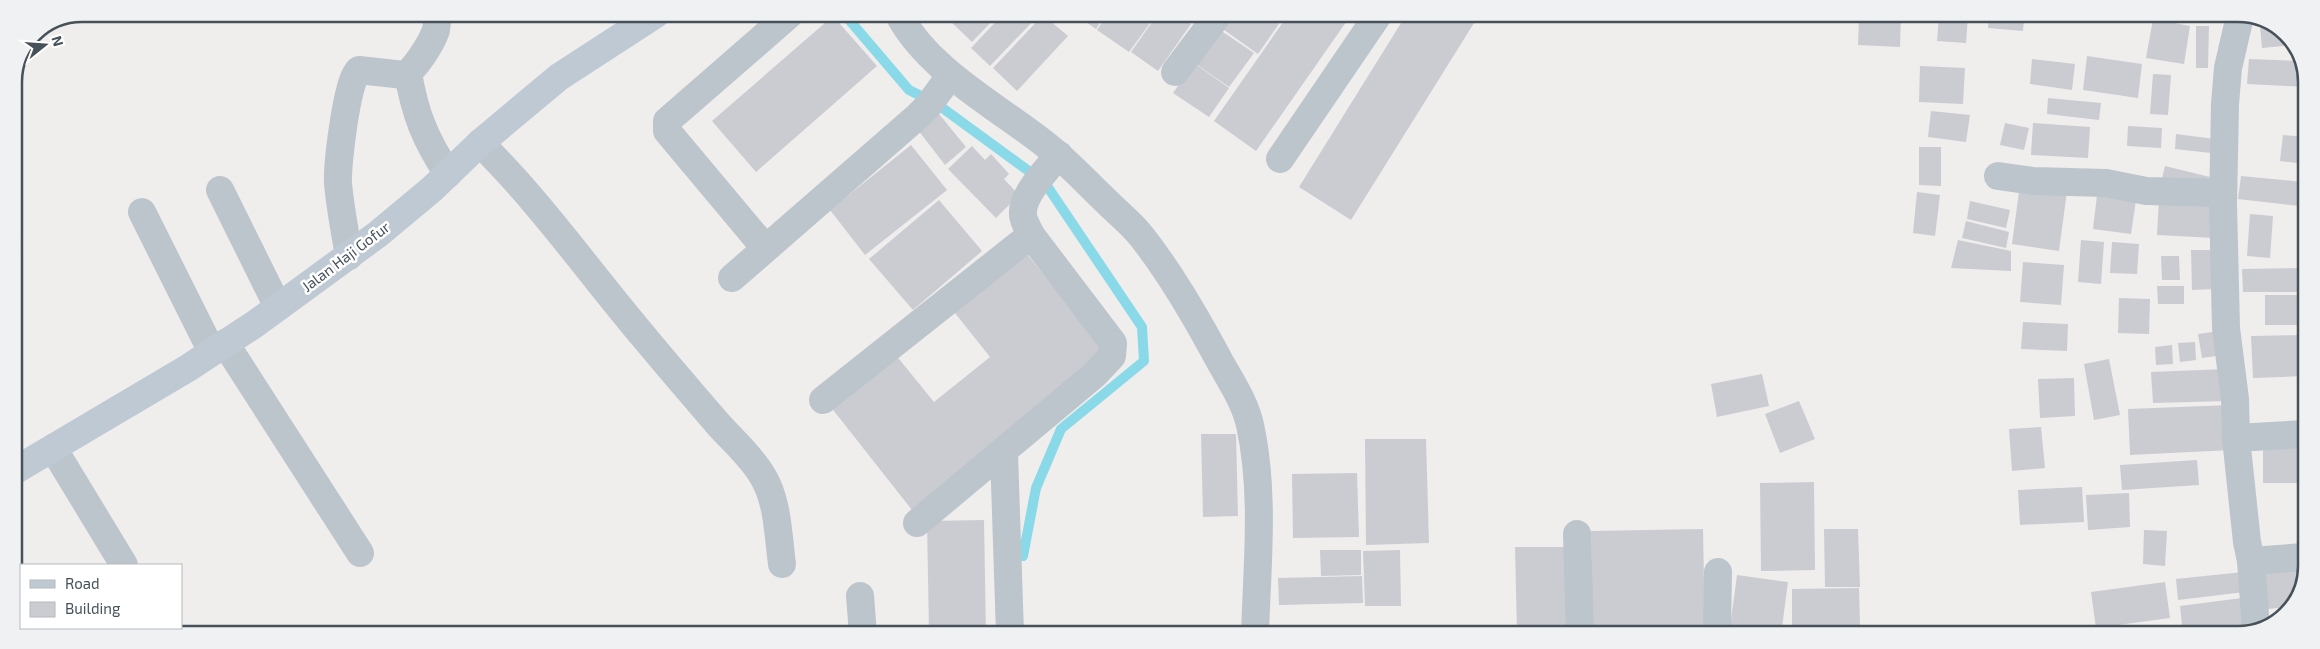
<svg xmlns="http://www.w3.org/2000/svg" width="2320" height="649" font-family="'Exo 2',sans-serif">
<rect width="100%" height="100%" fill="#f0eded"/>
<g fill="none" stroke-linecap="round" stroke-linejoin="round">
<polyline stroke="#8ad9e9" stroke-width="10" points="845,15 909,90 937,104 1045,183 1142,327 1144,361 1061,429 1036,488 1023,556"/>
</g>
<g fill="#caccd2">
<polygon points="952,15 998,15 972,42 948,19"/>
<polygon points="1002,15 1039,15 990,66 971,48"/>
<polygon points="1043,15 1068,36 1017,91 993,68"/>
<polygon points="1076,15 1105,15 1096,29"/>
<polygon points="1107,15 1156,15 1129,52 1097,30"/>
<polygon points="1157,15 1177,15 1191,24 1158,71 1131,52"/>
<polygon points="1228,15 1285,15 1258,54 1220,27"/>
<polygon points="1288,15 1351,15 1256,151 1214,121"/>
<polygon points="1406,15 1479,15 1351,220 1299,187"/>
<polygon points="833,16 877,66 756,172 712,121"/>
<polygon points="1859,16 1901,16 1900,47 1858,45"/>
<polygon points="1939,16 1968,16 1966,43 1937,41"/>
<polygon points="1989,16 2024,19 2023,31 1988,28"/>
<polygon points="2153,19 2190,26 2184,64 2146,58"/>
<polygon points="2269,25 2289,38 2292,45 2262,48 2260,26"/>
<polygon points="2196,26 2209,26 2208,68 2196,68"/>
<polygon points="1220,30 1254,53 1229,87 1196,64"/>
<polygon points="2087,56 2142,64 2138,98 2083,90"/>
<polygon points="2032,59 2075,64 2072,90 2030,84"/>
<polygon points="2249,59 2299,61 2306,78 2306,87 2247,84"/>
<polygon points="1194,63 1229,88 1209,117 1173,93"/>
<polygon points="1920,66 1965,68 1963,104 1919,102"/>
<polygon points="2153,74 2171,75 2168,115 2150,114"/>
<polygon points="2048,98 2101,103 2099,120 2047,114"/>
<polygon points="1931,111 1970,115 1966,142 1928,137"/>
<polygon points="939,114 966,147 945,165 918,130"/>
<polygon points="2005,123 2029,128 2024,150 2000,145"/>
<polygon points="2033,123 2090,127 2088,158 2031,155"/>
<polygon points="2128,126 2162,128 2161,148 2127,146"/>
<polygon points="2176,134 2222,140 2220,154 2175,149"/>
<polygon points="2283,135 2306,137 2306,164 2280,161"/>
<polygon points="911,145 947,190 865,255 830,210"/>
<polygon points="972,146 985,160 991,154 1009,174 1004,179 1019,195 996,218 948,169"/>
<polygon points="1919,147 1941,147 1941,186 1919,185"/>
<polygon points="2165,166 2210,177 2207,189 2162,178"/>
<polygon points="2241,176 2303,182 2300,206 2238,199"/>
<polygon points="2020,184 2067,191 2059,251 2012,244"/>
<polygon points="1917,192 1940,195 1935,236 1913,233"/>
<polygon points="2097,195 2136,200 2131,234 2093,229"/>
<polygon points="2159,199 2217,202 2215,238 2157,235"/>
<polygon points="939,200 982,251 913,310 869,259"/>
<polygon points="1970,201 2010,210 2006,228 1967,219"/>
<polygon points="2250,214 2273,216 2270,258 2247,256"/>
<polygon points="1966,221 2009,232 2006,248 1962,238"/>
<polygon points="1958,240 2011,251 2011,271 1951,268"/>
<polygon points="2081,240 2104,242 2101,284 2078,282"/>
<polygon points="2112,242 2139,244 2137,274 2110,273"/>
<polygon points="1024,250 1106,353 912,510 830,406 895,354 934,402 990,357 951,308"/>
<polygon points="2191,250 2214,250 2215,289 2192,290"/>
<polygon points="2161,256 2179,256 2180,280 2162,280"/>
<polygon points="2023,262 2064,265 2061,305 2020,302"/>
<polygon points="2305,268 2305,292 2243,292 2242,269"/>
<polygon points="2157,286 2184,286 2184,304 2158,304"/>
<rect x="2265" y="295" width="40" height="30"/>
<polygon points="2119,298 2150,299 2149,334 2118,333"/>
<polygon points="2023,322 2068,324 2067,351 2021,349"/>
<polygon points="2219,331 2223,355 2202,358 2198,334"/>
<polygon points="2305,335 2305,376 2253,378 2251,336"/>
<polygon points="2195,342 2196,360 2180,362 2178,343"/>
<polygon points="2172,345 2173,364 2156,365 2155,347"/>
<polygon points="2109,359 2120,415 2094,420 2084,364"/>
<polygon points="2226,369 2228,401 2153,403 2151,372"/>
<polygon points="1762,374 1769,406 1717,417 1711,384"/>
<polygon points="2074,378 2075,416 2040,418 2038,379"/>
<polygon points="1799,401 1815,439 1780,453 1765,414"/>
<polygon points="2230,405 2232,450 2130,455 2128,409"/>
<polygon points="2041,427 2045,468 2012,471 2009,429"/>
<polygon points="1201,434 1236,434 1238,516 1203,517"/>
<polygon points="1365,439 1426,439 1429,543 1366,545"/>
<polygon points="2263,446 2305,447 2304,483 2263,483"/>
<polygon points="2197,460 2199,485 2122,490 2120,465"/>
<polygon points="1357,473 1359,537 1293,538 1292,474"/>
<polygon points="1814,482 1815,570 1761,571 1760,483"/>
<polygon points="2082,487 2084,522 2020,525 2018,490"/>
<polygon points="2129,493 2130,527 2088,530 2086,495"/>
<polygon points="984,520 986,634 929,634 927,521"/>
<polygon points="1703,529 1705,635 1592,635 1591,531"/>
<polygon points="1824,529 1858,529 1860,587 1825,587"/>
<polygon points="2144,530 2167,531 2165,566 2143,564"/>
<polygon points="1515,547 1567,547 1568,635 1517,634"/>
<polygon points="1320,550 1361,550 1361,575 1321,576"/>
<polygon points="1400,550 1401,606 1365,606 1363,551"/>
<polygon points="2304,569 2304,584 2288,607 2268,609 2265,573"/>
<polygon points="2243,572 2245,592 2178,600 2176,579"/>
<polygon points="1737,575 1788,582 1781,635 1729,635"/>
<polygon points="1362,576 1363,603 1279,605 1278,578"/>
<polygon points="2165,582 2170,618 2096,628 2091,592"/>
<polygon points="1859,588 1860,625 1792,626 1792,589"/>
<polygon points="2242,598 2246,632 2237,635 2183,635 2180,606"/>
<polygon points="1086,629 1086,634 1028,634 1028,630"/>
</g>
<g fill="none" stroke-linecap="round" stroke-linejoin="round">
<g stroke="#bcc5cc" stroke-width="28">
<path d="M899 15C929 71 997 106 1046 145 1068 162 1087 183 1107 202 1119 214 1132 224 1142 237 1172 275 1196 317 1219 360 1230 380 1245 402 1250 425 1265 494 1257 565 1255 634"/>
<polyline points="2240,16 2228,68 2225,104 2223,204 2226,328 2235,399 2236,438 2247,542 2251,561 2256,629"/>
<polyline points="1175,72 1218,15"/>
<path d="M408 73C415 114 425 139 448 174"/>
<path d="M480 143C540 202 589 272 644 337 668 366 693 395 718 424 733 441 750 455 762 475 778 500 778 535 782 564"/>
<polyline points="1280,159 1378,15"/>
<polyline points="1998,176 2033,181 2106,183 2146,191 2223,193"/>
<polyline points="220,190 278,307"/>
<polyline points="142,212 212,352"/>
<polyline points="765,248 667,131 667,121 790,14"/>
<path d="M349 256C345 232 340 207 338 183 337 167 347 77 359 70L404 75C415 70 432 42 436 30 437 25 437 19 437 14"/>
<polyline points="732,278 918,116 928,106 950,76"/>
<polyline points="225,343 360,553"/>
<polyline points="823,400 1031,235"/>
<polyline points="2236,438 2305,434"/>
<polyline points="53,448 124,565"/>
<polyline points="1004,453 1010,634"/>
<path d="M917 523 1094 375 1112 356 1113 343 1031 235C1028 228 1022 219 1023 212 1023 194 1047 169 1059 155"/>
<polyline points="1577,534 1580,635"/>
<polyline points="2251,561 2304,557"/>
<polyline points="860,596 863,634"/>
<polyline points="162,628 166,633"/>
<polyline points="1717,635 1718,572"/>
</g>
<polyline stroke="#bec9d4" stroke-width="28" points="14,471 188,368 255,324 378,234 432,189 480,143 559,77 656,14"/>
</g>
<g text-anchor="middle" stroke-width="5" stroke-linejoin="round" paint-order="stroke">
<g font-size="15" fill="#46515a" stroke="#fff">
<text transform="translate(346 257) rotate(-37)" y="5">Jalan Haji Gofur</text>
</g>
</g>
<path d="M0 0H2320V649H0ZM82 22H2238A60 60 0 0 1 2298 82V566A60 60 0 0 1 2238 626H82A60 60 0 0 1 22 566V82A60 60 0 0 1 82 22Z" fill="#f0f1f2" fill-rule="evenodd"/>
<path fill="none" stroke="#46515a" stroke-width="2.5" d="M82 22H2238A60 60 0 0 1 2298 82V566A60 60 0 0 1 2238 626H82A60 60 0 0 1 22 566V82A60 60 0 0 1 82 22Z"/>
<rect x="20" y="564" width="162" height="65" fill="#ffffff" stroke="#b5b9bd"/>
<rect x="30" y="580" width="25" height="8" fill="#bec9d4" stroke="#b5b9bd"/>
<text x="65" y="589" font-size="15" fill="#46515a">Road</text>
<rect x="30" y="602" width="25" height="15" fill="#caccd2" stroke="#b5b9bd"/>
<text x="65" y="614" font-size="15" fill="#46515a">Building</text>
<g transform="translate(45 45) rotate(73)" stroke="#ffffff" stroke-width="4" paint-order="stroke">
<path d="M0-4L9 19L0 12L-9 19Z" fill="#46515a"/>
<text y="-8" font-size="14" font-weight="bold" text-anchor="middle" fill="#46515a">N</text>
</g>
</svg>
